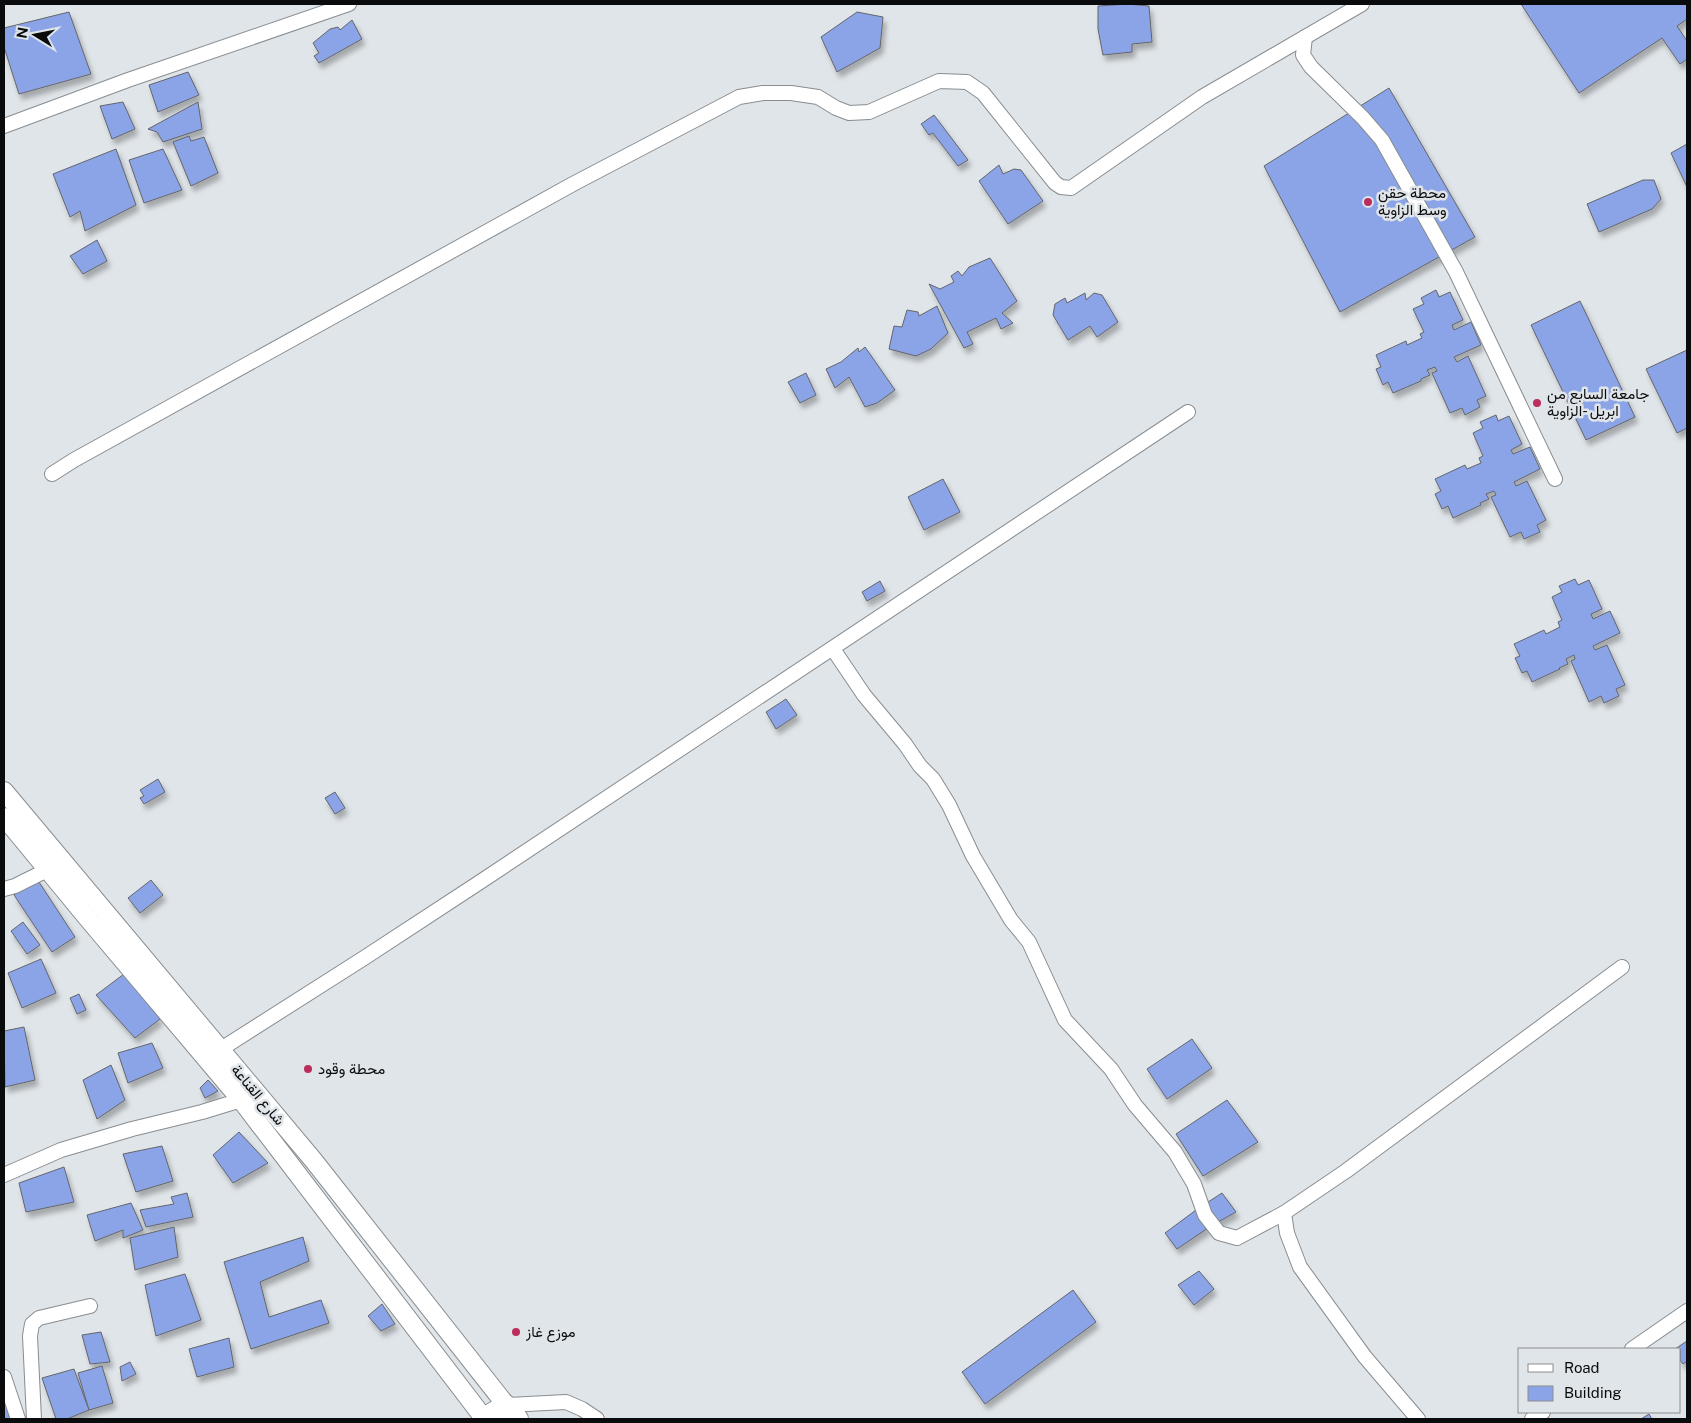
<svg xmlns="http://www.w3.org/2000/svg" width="1691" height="1423" font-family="'Public Sans',Vazirmatn,sans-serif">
<defs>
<filter id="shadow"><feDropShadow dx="3" dy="5.5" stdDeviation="2.5" flood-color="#0004"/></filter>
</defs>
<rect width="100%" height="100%" fill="#e0e5e9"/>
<g fill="#8aa4e7" stroke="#63656a" filter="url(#shadow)">
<polygon points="1128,4 1149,6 1152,42 1132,44 1132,52 1103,55 1098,29 1098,6"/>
<polygon points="1521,4 1687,4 1687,19 1677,26 1687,41 1687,59 1680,64 1662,38 1579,93"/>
<polygon points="69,12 91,74 19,94 4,47 4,28"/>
<polygon points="857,12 883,17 880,48 837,72 821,37"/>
<polygon points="352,20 362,39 319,63 314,56 319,53 313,43 330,29 338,27 340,30"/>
<polygon points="188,72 199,95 158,112 149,85"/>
<polygon points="1389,88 1475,237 1340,312 1264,166"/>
<polygon points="123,102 135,129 112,139 100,106"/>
<polygon points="198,102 202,129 163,142 157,132 148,129"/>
<polygon points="934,115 968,160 958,166 933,133 929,135 921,124"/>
<polygon points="189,136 191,141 204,137 218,173 191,186 173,142"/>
<polygon points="1687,144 1687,187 1671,153"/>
<polygon points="116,149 136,205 85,231 80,211 70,217 53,174"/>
<polygon points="163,149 182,190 144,203 129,160"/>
<polygon points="999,165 1003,174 1014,169 1021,170 1043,201 1008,224 979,181"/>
<polygon points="1643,180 1654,180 1661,199 1652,209 1599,232 1587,204"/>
<polygon points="97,240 107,261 83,274 70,256"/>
<polygon points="990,258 1017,301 1002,313 1013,323 1001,329 996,318 967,332 973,344 964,348 929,284 940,289 954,282 951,276 958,271 962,276 969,267"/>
<polygon points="1436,290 1439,297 1450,292 1463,320 1452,325 1454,330 1471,322 1481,345 1454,357 1457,362 1468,356 1486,396 1477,400 1480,407 1465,415 1462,408 1450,413 1432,373 1437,371 1435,367 1427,370 1430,375 1421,379 1421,381 1393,393 1388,382 1383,385 1376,369 1381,367 1376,355 1406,341 1407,345 1422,338 1420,334 1424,332 1413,309 1424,304 1421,298"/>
<polygon points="1085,293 1086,300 1094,293 1102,295 1118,322 1097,337 1090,326 1068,340 1053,315 1055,304 1065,298 1067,303"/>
<polygon points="1580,301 1635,417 1586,440 1531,325"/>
<polygon points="937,306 948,333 931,349 916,356 889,349 894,326 902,327 907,310 918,312 919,316"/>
<polygon points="865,347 895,390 877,403 865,407 849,377 835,388 826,369 841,362 858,348 859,352"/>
<polygon points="1687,350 1687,428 1677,433 1646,369"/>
<polygon points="806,373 816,395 800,403 788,382"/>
<polygon points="1496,415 1498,421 1509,416 1522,444 1511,450 1513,454 1530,447 1540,469 1514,482 1516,486 1527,481 1546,520 1537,525 1540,532 1524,539 1521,532 1510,537 1491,497 1496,495 1494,491 1486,494 1489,499 1480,503 1481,505 1453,518 1448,506 1442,509 1435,494 1441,491 1435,479 1465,465 1467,469 1481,463 1479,458 1483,456 1473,433 1483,428 1480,422"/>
<polygon points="943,479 960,512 924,530 908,497"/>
<polygon points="1575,579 1578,585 1589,580 1602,609 1591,614 1593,619 1610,611 1620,633 1593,646 1595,650 1607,645 1625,685 1616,689 1619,696 1604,703 1601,696 1589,702 1571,661 1575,659 1574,655 1566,659 1568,664 1559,668 1560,669 1532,682 1527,671 1522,673 1515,658 1520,656 1514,644 1544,630 1546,634 1560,627 1558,622 1562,620 1552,597 1562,592 1559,586"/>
<polygon points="880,581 885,591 867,601 862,592"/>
<polygon points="786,699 797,715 776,729 766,712"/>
<polygon points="158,779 165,792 144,804 140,798 144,796 140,790"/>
<polygon points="335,792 345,808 335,814 325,798"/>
<polygon points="37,879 75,937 52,952 14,895"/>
<polygon points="151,880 163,895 140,913 128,898"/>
<polygon points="23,922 40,945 27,954 11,931"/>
<polygon points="41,959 56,993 22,1008 8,973"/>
<polygon points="124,974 160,1019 135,1038 96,995"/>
<polygon points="79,994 86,1010 77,1014 70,998"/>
<polygon points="24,1027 35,1080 5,1087 4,1031"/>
<polygon points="1192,1039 1212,1068 1167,1099 1147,1069"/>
<polygon points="152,1043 163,1068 128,1083 118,1053"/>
<polygon points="111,1065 125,1100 97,1119 83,1080"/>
<polygon points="208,1080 218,1091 205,1098 200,1088"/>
<polygon points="1227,1100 1258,1142 1203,1176 1176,1134"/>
<polygon points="239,1132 268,1163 233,1183 213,1155"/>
<polygon points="162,1146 173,1181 136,1192 123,1154"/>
<polygon points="64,1167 74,1202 26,1212 19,1183"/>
<polygon points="187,1193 193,1217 146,1227 140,1210 174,1204 171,1197"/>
<polygon points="1222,1193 1236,1212 1218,1222 1205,1204"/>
<polygon points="131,1203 143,1230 123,1238 123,1230 95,1241 87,1215"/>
<polygon points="1196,1210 1208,1228 1177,1249 1165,1233"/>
<polygon points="174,1227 178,1257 135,1270 130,1238"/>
<polygon points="303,1237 309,1261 260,1282 269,1317 321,1300 329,1323 251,1349 224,1262"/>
<polygon points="1199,1271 1214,1289 1194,1305 1178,1285"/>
<polygon points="185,1274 201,1320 156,1336 145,1285"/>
<polygon points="1073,1290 1096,1322 985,1404 962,1372"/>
<polygon points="382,1304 395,1324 381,1331 368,1316"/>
<polygon points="101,1332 110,1362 90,1364 82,1335"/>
<polygon points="229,1338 234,1367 197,1377 189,1349"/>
<polygon points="1687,1341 1687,1361 1683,1364 1680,1360 1680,1349 1675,1349"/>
<polygon points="130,1362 136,1374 122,1381 120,1367"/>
<polygon points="102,1366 113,1403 89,1410 78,1373"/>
<polygon points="74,1369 89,1410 67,1419 56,1419 42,1378"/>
<polygon points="6,1403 10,1419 4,1419 4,1404"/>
<polygon points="1649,1414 1652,1419 1641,1419"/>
</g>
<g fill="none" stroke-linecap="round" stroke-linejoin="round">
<g stroke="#888d91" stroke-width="16">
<g id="minor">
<polyline points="1305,37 1303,55 1311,67 1363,118 1382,140 1456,272 1555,479"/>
<polyline points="4,126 128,80 349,4"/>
<polyline points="52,474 74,460 573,184 739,97 763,93 791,93 818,97 836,108 849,113 869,112 939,81 967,82 983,93 1055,183 1061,187 1071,188 1202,97 1362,4"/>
<polyline points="833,649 864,695 905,744 920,766 933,779 949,805 973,856 1011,920 1029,942 1065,1020 1111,1069 1135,1105 1175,1152 1194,1184 1205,1215 1219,1233 1237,1238 1284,1213"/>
<polyline points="4,889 15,886 47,870"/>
<polyline points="221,1049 364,958 477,884 1188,412"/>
<polyline points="4,1175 61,1150 132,1129 202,1112 241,1100"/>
<polyline points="1632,1349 1687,1311"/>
<polyline points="4,1377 18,1419"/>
<polyline points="506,1405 566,1402 582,1409 597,1419"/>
<polyline points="34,1419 30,1336 32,1324 39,1318 90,1306"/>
<polyline points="1418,1419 1365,1357 1300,1267 1287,1233 1284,1213 1346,1171 1622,967"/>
<polyline points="1532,1419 1543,1412"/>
</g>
</g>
<g stroke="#888d91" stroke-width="20">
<g id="tertiary">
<polyline points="4,791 314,1161 506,1405"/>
<polyline points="4,817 89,920 241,1100 483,1417"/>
</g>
</g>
<g stroke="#888d91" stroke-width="22">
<polyline id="secondary" points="482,1419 506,1405 518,1419"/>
</g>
<use href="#minor" stroke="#fff" stroke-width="14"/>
<use href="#tertiary" stroke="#fff" stroke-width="18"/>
<use href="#secondary" stroke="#fff" stroke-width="20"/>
</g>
<g fill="#bb2d5a" stroke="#e0e5e9" stroke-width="2">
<circle cx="1368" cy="202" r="5"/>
<circle cx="1537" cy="403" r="5"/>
<circle cx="308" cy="1069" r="5"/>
<circle cx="516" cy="1332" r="5"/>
</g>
<g text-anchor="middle" stroke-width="5" stroke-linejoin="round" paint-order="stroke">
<g font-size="15" fill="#0a0b0d" stroke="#e0e5e9" text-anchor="start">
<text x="1378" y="198">محطة حقن<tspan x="1378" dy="17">وسط الزاوية</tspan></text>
<text x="1547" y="399">جامعة السابع من<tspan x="1547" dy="17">ابريل -الزاوية</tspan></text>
<text x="318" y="1074">محطة وقود</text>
<text x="526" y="1337">موزع غاز</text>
</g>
<g font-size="15" fill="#0a0b0d" stroke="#e0e5e9">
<text transform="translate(258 1095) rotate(50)" y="5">شارع القناعة</text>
</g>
</g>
<rect width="1691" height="1423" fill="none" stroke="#0a0b0d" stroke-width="10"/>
<rect x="1518" y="1348" width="162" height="65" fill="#e0e5e9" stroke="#8a8e91"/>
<rect x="1528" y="1364" width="25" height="8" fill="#ffffff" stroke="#8a8e91"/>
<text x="1564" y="1373" font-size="15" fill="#0a0b0d">Road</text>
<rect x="1528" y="1386" width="25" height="15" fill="#8aa4e7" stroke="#8a8e91"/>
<text x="1564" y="1398" font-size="15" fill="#0a0b0d">Building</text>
<g transform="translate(35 35) rotate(280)" stroke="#e0e5e9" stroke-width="4" paint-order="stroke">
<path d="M0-4L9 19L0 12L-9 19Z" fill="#0a0b0d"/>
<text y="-8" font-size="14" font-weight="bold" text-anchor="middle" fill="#0a0b0d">N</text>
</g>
</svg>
